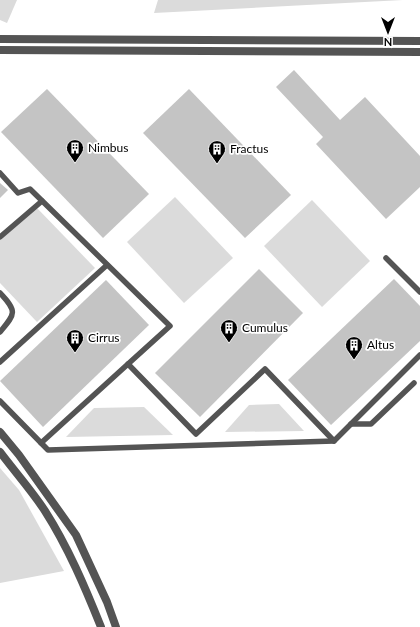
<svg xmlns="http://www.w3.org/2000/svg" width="420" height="627" font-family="Lato,sans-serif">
<rect width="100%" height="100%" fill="#fff"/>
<g fill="#dbdbdb">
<polygon points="0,0 17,0 7,23 0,20"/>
<polygon points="158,0 403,0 154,13"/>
<polygon points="175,197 233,258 184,303 127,242"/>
<polygon points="312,200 370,261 322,307 264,246"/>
<polygon points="36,207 95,268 37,322 0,283 0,240"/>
<polygon points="279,404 304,431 225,432 249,405"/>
<polygon points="144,407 173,435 66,437 94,408"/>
<polygon points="0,468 19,490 64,571 0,583"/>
</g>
<g fill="#c4c4c4">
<polygon points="294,70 340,120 365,97 420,156 420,187 386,219 316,144 323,137 276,87"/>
<polygon points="47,89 149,194 103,238 1,132"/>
<polygon points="189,89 291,195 245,238 143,133"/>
<polygon points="0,183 8,190 0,198"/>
<polygon points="259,269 303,313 200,417 155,373"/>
<polygon points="394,279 420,306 420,341 331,425 288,380"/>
<polygon points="106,280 149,325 43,427 0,381"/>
</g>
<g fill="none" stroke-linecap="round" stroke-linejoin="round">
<g stroke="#545454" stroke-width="5.5">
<polyline points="0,173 18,193 30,189 170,326 128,364"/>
<polyline points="0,237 42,201"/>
<polyline points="386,258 420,292"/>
<path d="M0 293C18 312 15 314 0 332"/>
<polyline points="0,362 107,265"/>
<polyline points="0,401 48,450 334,441 420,355"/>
<polyline points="351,424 371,424 414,383"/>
<polyline points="41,443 128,364 196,434 265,369 334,441"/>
</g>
<g stroke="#545454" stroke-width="8">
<polyline points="0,39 420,41"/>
<polyline points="0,50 420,52"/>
</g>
<g stroke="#545454" stroke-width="8">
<polyline points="0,432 19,455 76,535 107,602 116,627"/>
<path d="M0 452C15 472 32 491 45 511 68 547 85 587 101 627"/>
</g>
</g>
<defs>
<g id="building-pin" transform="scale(0.9)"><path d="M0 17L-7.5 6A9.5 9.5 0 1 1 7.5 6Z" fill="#000" stroke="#fff"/><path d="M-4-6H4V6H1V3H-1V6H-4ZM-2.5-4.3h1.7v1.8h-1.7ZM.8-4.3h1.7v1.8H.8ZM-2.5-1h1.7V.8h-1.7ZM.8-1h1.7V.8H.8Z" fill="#fff"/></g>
</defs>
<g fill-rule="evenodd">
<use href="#building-pin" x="75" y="148"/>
<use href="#building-pin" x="217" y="149"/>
<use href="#building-pin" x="229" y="328"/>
<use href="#building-pin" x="75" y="338"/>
<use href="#building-pin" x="354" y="345"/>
</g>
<g text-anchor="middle" stroke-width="3.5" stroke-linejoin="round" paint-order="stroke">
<g font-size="12" fill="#000" stroke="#fff" text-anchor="start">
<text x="88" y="152">Nimbus</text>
<text x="230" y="153">Fractus</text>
<text x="242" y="332">Cumulus</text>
<text x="88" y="342">Cirrus</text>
<text x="367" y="349">Altus</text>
</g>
</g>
<g transform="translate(388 32) rotate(180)" stroke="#ffffff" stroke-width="3" paint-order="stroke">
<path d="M0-3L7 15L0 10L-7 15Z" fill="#000000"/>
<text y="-6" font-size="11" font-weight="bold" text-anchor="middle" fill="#000000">N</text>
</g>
</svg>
